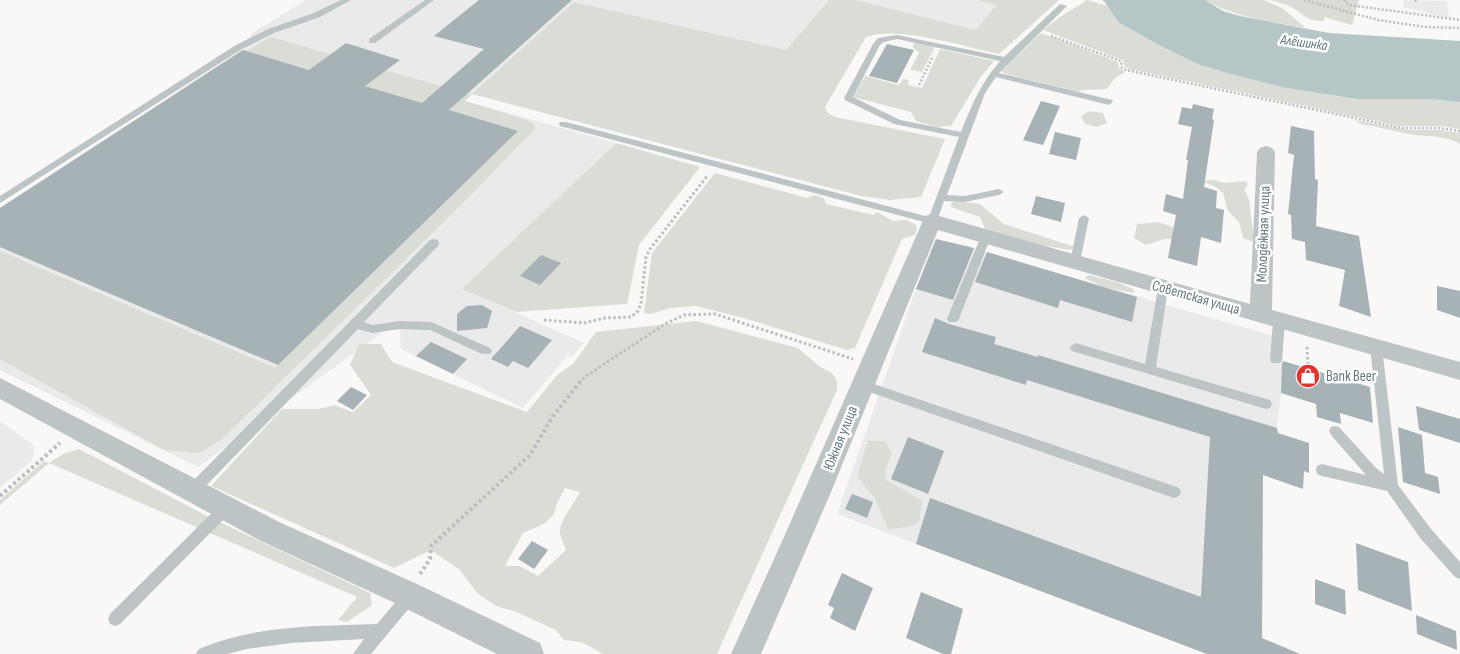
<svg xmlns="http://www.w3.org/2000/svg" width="1460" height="654" font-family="'Sofia Sans Condensed',sans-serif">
<rect width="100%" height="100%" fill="#f9f8f6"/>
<g fill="#e9eae9">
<polygon points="307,0 829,0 786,50 574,2 465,101 616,143 463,289 584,343 572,357 567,356 523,408 401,349 399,320 198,467 0,370 0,208 241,50 253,32"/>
<polygon points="856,0 977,0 996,4 976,30"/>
<polygon points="1403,0 1447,1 1449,18 1403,7"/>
<polygon points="932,248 952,253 972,248 1283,339 1281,393 1277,428 1263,458 1262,654 1207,654 837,514 916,289"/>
<polygon points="0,421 35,446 32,460 0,488"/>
</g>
<g fill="#daddd5" fill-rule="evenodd">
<path d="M829 0H856L976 30 996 5 977 0H1059L999 54C965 47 897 25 866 37L825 107 827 112 835 117 945 139 921 197 890 200 861 196 472 94 574 2 786 50Z"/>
<path d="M1087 0 1107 6 1118 22 1153 42 1198 63 1227 73 1286 88 1357 99H1429L1460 102V129L1441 126H1400L1129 69 1125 67 1123 60 1043 30C1057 18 1072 10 1087 0Z"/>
<path d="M1205 0H1264L1282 8 1306 28C1271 21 1236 18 1205 0Z"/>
<path d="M1270 0H1359L1352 25 1324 17V21C1306 21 1306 16 1293 8 1286 4 1277 2 1270 0Z"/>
<polygon points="1041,33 1118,62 1119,68 1125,72 1115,78 1107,89 1082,90 1079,92 1006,74 1001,71"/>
<polygon points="271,37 471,95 465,101 527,120 534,124 535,129 460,206 222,439 200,453 164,450 0,359 0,251 275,368 518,131 246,51"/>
<polygon points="916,43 935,47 922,72 910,70 919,53 913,47 913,45"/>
<polygon points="940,49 994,61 980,78 951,126 937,127 916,121 911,112 853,97 865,76 899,85 903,79 909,80 908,85 922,88"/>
<polygon points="1090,111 1103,113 1107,123 1097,127 1085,124 1081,116"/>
<path d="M1354 120 1409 130H1440L1460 133V144C1445 135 1431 137 1415 135 1397 132 1379 127 1361 124Z"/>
<polygon points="616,143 700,167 639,245 627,304 516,312 462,289"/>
<polygon points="715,173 807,198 814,195 824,198 826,204 874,215 877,212 893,221 906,220 915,224 917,228 915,235 902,239 855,348 847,350 747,319 696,306 670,308 651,314 644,313 652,253"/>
<polygon points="1213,180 1225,183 1245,181 1248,184 1244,190 1249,199 1254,242 1243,238 1239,222 1228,211 1223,193 1215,187 1201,181"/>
<path d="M955 201 980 204 1004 224 1075 247 1070 250C1042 245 1012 242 985 229L980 217 951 207V204Z"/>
<polygon points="1158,222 1193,234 1181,239 1164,239 1146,245 1134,238 1137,224"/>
<polygon points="1088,275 1117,282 1133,289 1134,293 1103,287 1085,278"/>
<path d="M696 321 798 348 819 366 832 373 837 381V390L717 654H603L581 642 564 640 556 630 514 611 496 606 477 593 460 570 431 550 394 568 211 486 282 409H319L334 405 353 412 371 395 350 365 359 344H381L392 362 527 412 558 374 573 364 596 332ZM565 488 580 492C575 502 559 522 560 531 560 537 564 544 566 550L538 576 519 566H505L523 533 544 524 554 514 557 503Z"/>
<polygon points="868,441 885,441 892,453 885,471 886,480 922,501 919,522 907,527 888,529 876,500 857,476"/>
<polygon points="79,449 211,518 370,593 372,605 347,622 338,620 357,597 49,463 0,505 0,500 44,461 49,463 63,454"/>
</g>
<polygon fill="#b6c6c7" points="1101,0 1205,0 1223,11 1240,16 1329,33 1460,41 1460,102 1429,99 1357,99 1286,88 1227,73 1198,64 1155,43 1118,22 1104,1"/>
<g fill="#a6b2b5">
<polygon points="479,0 572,0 449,110 518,131 278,365 0,247 0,208 243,50 309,70 346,43 400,60 365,86 422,103 484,49 434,36"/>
<polygon points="887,44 914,50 897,83 869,76"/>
<polygon points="1041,101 1060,106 1043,145 1023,140"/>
<polygon points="1193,104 1214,109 1212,119 1214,120 1204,187 1217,191 1216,208 1224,210 1221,243 1201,237 1197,266 1168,258 1176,215 1163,211 1166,194 1183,199 1188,160 1186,160 1192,127 1178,124 1182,107 1192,109"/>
<polygon points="1291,126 1314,131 1315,179 1318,180 1316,226 1359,236 1371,317 1339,306 1345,270 1306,260 1305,242 1292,239 1291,215 1288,214 1294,155 1288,153"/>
<polygon points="1055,132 1081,138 1076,160 1049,154"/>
<polygon points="1036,196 1065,203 1061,222 1031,214"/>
<polygon points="936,239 974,248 953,300 916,289"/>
<polygon points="987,252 1137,297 1132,322 1060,300 1058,308 975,282"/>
<polygon points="541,255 561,263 540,285 520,276"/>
<polygon points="1437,286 1460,291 1460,318 1437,310"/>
<polygon points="482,305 492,311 487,328 457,331 457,314 467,306"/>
<polygon points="935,318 949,324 996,337 994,344 1038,357 1038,355 1277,428 1278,433 1309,443 1309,473 1304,471 1303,489 1263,475 1262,638 1300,654 1207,654 916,544 930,498 1201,597 1210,437 1027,380 1026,385 922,352"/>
<polygon points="520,326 552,340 528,368 513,361 508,367 491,359"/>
<polygon points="431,342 467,359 453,374 416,356"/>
<polygon points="1283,361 1370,387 1373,423 1340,413 1341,424 1317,417 1316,404 1281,393 1282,364"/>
<polygon points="351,387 367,395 353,410 337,401"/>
<polygon points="1416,406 1460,419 1460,443 1419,430"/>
<polygon points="1398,427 1422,435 1425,473 1438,477 1440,494 1403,482"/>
<polygon points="908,437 944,451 928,494 891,479"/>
<polygon points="852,494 873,502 867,518 845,509"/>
<polygon points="532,541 548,550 534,569 518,559"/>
<polygon points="1356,543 1408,562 1412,611 1358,590"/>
<polygon points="842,573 873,588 855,631 830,618 834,608 828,605"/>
<polygon points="1315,579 1345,590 1346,615 1315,604"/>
<polygon points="921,592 963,609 951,654 943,654 906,638"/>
<polygon points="1416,615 1456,631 1457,650 1417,634"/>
</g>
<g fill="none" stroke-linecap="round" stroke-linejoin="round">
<g stroke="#babec0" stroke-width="2.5" stroke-dasharray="2 2" stroke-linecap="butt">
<polyline points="1304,0 1378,20 1425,27 1460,28"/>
<polyline points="1344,0 1349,5 1460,20"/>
<polyline points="1415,0 1417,2"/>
<polyline points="1051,36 1121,61 1122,68 1126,70 1402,128 1439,128 1460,131"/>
<polyline points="919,85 933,56"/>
</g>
<g stroke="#babec0" stroke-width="3" stroke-dasharray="2.5 2.5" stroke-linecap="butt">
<polyline points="544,320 584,323 605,318 631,317 638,311 641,304 646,257 650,249 708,175"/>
<polyline points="1307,347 1308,366"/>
<polyline points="579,383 586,376 665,324 684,315 715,314 853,359"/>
</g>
<g stroke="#babec0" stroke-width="4" stroke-dasharray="3 3" stroke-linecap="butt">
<polyline points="0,496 60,443"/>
<polyline points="420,574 430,559 431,546 530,455 553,416 580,382"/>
</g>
<g fill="#bdc4c6" fill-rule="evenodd">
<polygon points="341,0 351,0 320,17 274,33 242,49 0,203 0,196 236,45 268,29 314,13"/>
<polygon points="425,0 434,0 375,43 369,43 369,39"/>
<path d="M1060 4 1067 6 999 73 1112 100 1113 102 1109 105 996 77 985 93 947 195 965 196 999 189 1004 192 999 195 965 202 944 201 937 221 932 224 560 126 559 124 560 122H566L929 217 959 137 894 124 845 100 844 98 873 44 878 38 897 35 1004 57ZM897 39 1000 61C981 83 972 104 961 132L900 120 853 97 880 45 884 42Z"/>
<polygon points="1084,215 1089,218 1080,262 1075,266 1070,262 1079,218"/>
<polygon points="986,232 991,236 959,319 957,322 949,322 947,319 981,236"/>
<polygon points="434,239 438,240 439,243 438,246 364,322 372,325 400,321 431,322 490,348 492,351 490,354 482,354 430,330 400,329 372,333 358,329 198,494 193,496 188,494 186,490 188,486 430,240"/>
<polygon points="1163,284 1168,288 1156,367 1270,400 1272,404 1270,408 1266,409 1072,351 1070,348 1072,345 1076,343 1145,364 1158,288"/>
<polygon points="1279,317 1285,321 1282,360 1280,363 1272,363 1270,360 1273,321"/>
<polygon points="1376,343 1380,344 1382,347 1398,485 1431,529 1460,562 1460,579 1455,577 1421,539 1387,491 1322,476 1317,474 1316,470 1317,466 1322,464 1366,475 1331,435 1329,431 1331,427 1335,426 1339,427 1376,468 1384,474 1370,347 1372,344"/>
<polygon points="862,380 1174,486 1179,488 1181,492 1179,496 1174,498 858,388 856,385 858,382"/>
<polygon points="226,502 231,504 233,508 231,512 120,624 115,626 110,624 108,619 110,614 221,504"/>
<path d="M410 589 415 591 417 596 415 601 371 654H353L364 639 291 643 247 649 227 654H196L199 649C255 625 317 626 377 624L405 591Z"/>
</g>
<g fill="#bdc4c6" fill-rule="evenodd">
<polygon points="1266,146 1272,148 1275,152 1272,310 1460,362 1460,380 938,230 831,492 761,654 731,654 784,537 925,216 932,214 1250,304 1257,152 1260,148"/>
<polygon points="0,378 279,522 417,584 540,643 544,654 497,654 397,604 259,540 0,399"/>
</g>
</g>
<defs>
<g id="shop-disc" transform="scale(1.25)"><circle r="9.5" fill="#e2342d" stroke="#fff"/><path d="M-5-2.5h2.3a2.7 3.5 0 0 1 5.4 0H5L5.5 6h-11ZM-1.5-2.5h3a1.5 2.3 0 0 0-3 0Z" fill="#fff"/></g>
</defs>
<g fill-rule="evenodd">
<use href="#shop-disc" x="1308" y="376"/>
</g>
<g text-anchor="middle" stroke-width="5" stroke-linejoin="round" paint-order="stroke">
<g font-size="14" font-style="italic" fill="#5e787b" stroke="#fff">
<text transform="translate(1304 42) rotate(8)" y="5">Алёшинка</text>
</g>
<g font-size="15" fill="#647a81" stroke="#fff">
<text transform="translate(1263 234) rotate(-88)" y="5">Молодёжная улица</text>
<text transform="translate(1196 297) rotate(16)" y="5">Советская улица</text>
<text transform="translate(840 438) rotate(-68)" y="5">Южная улица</text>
</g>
<g font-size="15" fill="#647a81" stroke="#fff" text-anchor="start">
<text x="1326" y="381">Bank Beer</text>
</g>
</g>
</svg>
